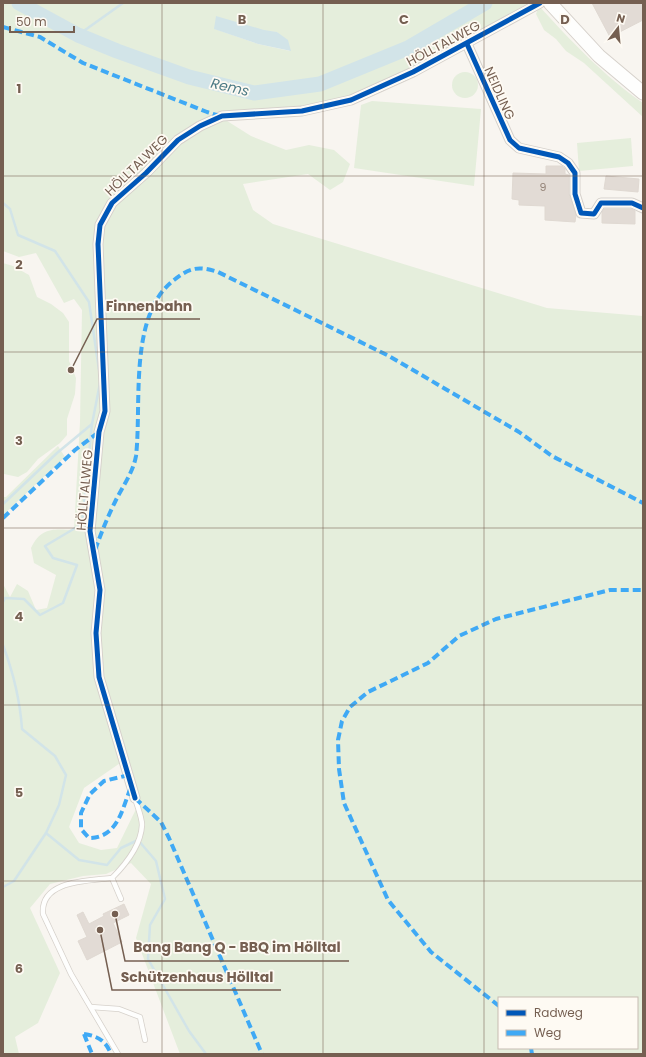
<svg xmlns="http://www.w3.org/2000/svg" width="646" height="1057" font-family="Poppins,sans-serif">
<rect width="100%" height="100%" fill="#f8f5f0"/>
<g fill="#e5eedc" fill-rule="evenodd">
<path d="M3 3H528L457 46 361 92 342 99 313 105 224 119 251 136 286 150 309 145 334 150 350 164 343 182 330 190 308 174 243 184 253 210 273 224 547 308 643 316V1054H180L136 938 151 884 131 863 106 874 83 876 50 884 30 908 60 973 38 1023 15 1037 19 1054H3V584L10 597 17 584 28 591 36 610 47 608 56 575 34 563 31 548C41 527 53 529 74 530L80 422 82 310 74 299 64 303 36 253 19 257 3 251ZM215 29 277 32 290 51 258 44ZM126 759 138 805 117 848 101 850 79 843 69 827 84 788ZM499 998H637V1048H499Z"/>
<path d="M539 6C569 39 605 77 643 103V117L584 63 566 51 556 39 544 30 536 14Z"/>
<circle cx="465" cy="85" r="13"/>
<polygon points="372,101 481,109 474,186 354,168 361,105"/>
<polygon points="631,138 633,166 579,171 577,143"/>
<polygon points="3,263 13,266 29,275 37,297 51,304 63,313 69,322 69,361 76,378 75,394 67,419 67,435 60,443 38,459 27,472 18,477 4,474 3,472"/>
<polygon points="58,446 65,457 3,515 3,497 6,497"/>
</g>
<polygon fill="#d2e4e8" points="216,16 264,30 277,32 288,40 291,51 258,44 214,29"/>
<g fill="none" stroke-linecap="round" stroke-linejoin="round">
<g stroke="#d2e4e8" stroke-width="2.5">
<polyline points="78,35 123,3"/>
<polyline points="3,203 10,209 18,235 55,251 89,302 99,370"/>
<polyline points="3,504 57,453 92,424"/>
<polyline points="3,602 5,598 24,599 40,615 63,603 77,565 53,558 45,546 82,524 92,424 100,383"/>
<path d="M3 645C13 672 20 699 22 729L55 756 66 775 59 805 46 833 79 860 107 865 121 848 138 840 156 861 165 899 150 925 148 959 189 1031 206 1054"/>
<polyline points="3,887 14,881 46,833"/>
</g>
<polyline stroke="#d2e4e8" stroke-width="15" points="19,3 78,35 117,51 189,77 254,93 320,84 408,48 485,3"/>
</g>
<g fill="#e2dbd5" stroke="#e0d9d2">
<polygon points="592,3 643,3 643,20 610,37"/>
<polygon points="546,166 562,166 565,169 565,174 569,175 569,194 576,215 575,222 545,220 545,206 519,205 519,200 512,199 513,173 546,174"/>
<polygon points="606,176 639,179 638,192 604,189"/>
<polygon points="604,209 631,209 635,211 635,224 602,223 602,212"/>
<polygon points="124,904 129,915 113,923 122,942 87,960 78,941 87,937 77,915 83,912 89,924 104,916 103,914"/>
</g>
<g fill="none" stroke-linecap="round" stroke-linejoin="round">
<g stroke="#d6d1cb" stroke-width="6">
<g id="lane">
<path d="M112 878C88 881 40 880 43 914L71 974 118 1054"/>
<path d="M121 899 112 878C126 864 141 846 142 825 142 817 137 806 135 798"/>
<polyline points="91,1007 119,1009 140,1017 145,1040"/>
</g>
</g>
<g stroke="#d6d1cb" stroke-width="11">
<g id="street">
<polyline points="467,44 510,140 519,148 559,157 568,163 575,173 575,194 581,213 594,214 601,203 632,203 643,208"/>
<polyline points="135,798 99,677 96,633 100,590 90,531 99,432 105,411 98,244 100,225 112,203 146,173 178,140 200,126 222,116 302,111 351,100 413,72 540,3"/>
</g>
</g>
<g stroke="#d6d1cb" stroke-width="15">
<polyline id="secondary" points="550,3 599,56 643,93"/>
</g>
<use href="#lane" stroke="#fefefd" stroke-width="4.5"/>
<use href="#street" stroke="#fefefd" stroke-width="9"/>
<use href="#secondary" stroke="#fefefd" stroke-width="13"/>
<g stroke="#3fa9f5" stroke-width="4" stroke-dasharray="8 4" stroke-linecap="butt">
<polyline points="3,27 40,37 83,63 207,112 220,116"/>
<polyline points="3,518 75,450 99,432"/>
<path d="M95 550C101 534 107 518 115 502 122 487 133 473 136 456 142 404 128 315 174 280 190 267 199 266 218 272L389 356 519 432 552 456 643 503"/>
<path d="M129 775 104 781 90 794 81 813V829L89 838C118 838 122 809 131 787"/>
<polyline points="135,798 161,822 169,838 262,1054"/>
<polyline points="499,1006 431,952 388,900 344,803 339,769 338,740 342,721 350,707 368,692 428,663 459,636 496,619 610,590 643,590"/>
<path d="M84 1034C98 1036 106 1041 111 1054"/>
<polyline points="84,1034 92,1054"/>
<polyline points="531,1048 532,1054"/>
</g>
<g stroke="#fefaf3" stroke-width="8">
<g id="cycleway">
<polyline points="467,44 510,140 519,148 559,157 568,163 575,173 575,194 581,213 594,214 601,203 632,203 643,208"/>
<polyline points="135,798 99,677 96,633 100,590 90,531 99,432 105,411 98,244 100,225 112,203 146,173 178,140 200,126 222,116 302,111 351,100 413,72 540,3"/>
</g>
</g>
<use href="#cycleway" stroke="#0057b8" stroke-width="5"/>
</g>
<path fill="none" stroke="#755f51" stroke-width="1" stroke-opacity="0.55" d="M162 3V1054M323 3V1054M484 3V1054M3 176H643M3 352H643M3 528H643M3 705H643M3 881H643"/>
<g text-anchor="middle" stroke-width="3.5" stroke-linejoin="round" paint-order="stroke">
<g font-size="11" fill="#928175">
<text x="543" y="191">9</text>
</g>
<g font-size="13" fill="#755f51" stroke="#fefaf3">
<text transform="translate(443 43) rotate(-28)" y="5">HÖLLTALWEG</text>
<text transform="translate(500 93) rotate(66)" y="5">NEIDLING</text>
<text transform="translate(136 165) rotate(-44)" y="5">HÖLLTALWEG</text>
<text transform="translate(84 490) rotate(-85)" y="5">HÖLLTALWEG</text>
</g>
<g font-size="14" font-style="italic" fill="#4c7a85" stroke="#fefaf3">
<text transform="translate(230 87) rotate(13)" y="5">Rems</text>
</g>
</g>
<g font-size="13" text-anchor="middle" font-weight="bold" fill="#755f51" stroke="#fefaf3" stroke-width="3.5" stroke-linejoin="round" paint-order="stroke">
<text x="242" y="24">B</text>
<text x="404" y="24">C</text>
<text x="565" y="24">D</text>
<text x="19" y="93">1</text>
<text x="19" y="269">2</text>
<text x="19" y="445">3</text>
<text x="19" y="621">4</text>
<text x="19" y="797">5</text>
<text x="19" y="973">6</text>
</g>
<path fill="none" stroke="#755f51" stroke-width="1.5" d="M71 370L97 319H200M115 914L125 961H349M100 930L112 990H281"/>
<g fill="#755f51" stroke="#fefaf3" stroke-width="1.5">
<circle cx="71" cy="370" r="4"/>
<circle cx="115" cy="914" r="4"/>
<circle cx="100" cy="930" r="4"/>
</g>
<g font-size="14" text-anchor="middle" font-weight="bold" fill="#755f51" stroke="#fefaf3" stroke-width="3.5" stroke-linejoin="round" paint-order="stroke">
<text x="149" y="311">Finnenbahn</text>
<text x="237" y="952">Bang Bang Q - BBQ im Hölltal</text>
<text x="197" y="982">Schützenhaus Hölltal</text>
</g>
<rect width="646" height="1057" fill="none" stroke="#755f51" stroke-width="8"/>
<rect x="498" y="997" width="140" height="52" fill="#fefaf3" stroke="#c7bcb2"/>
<rect x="506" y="1010" width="20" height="6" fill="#0057b8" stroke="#c7bcb2"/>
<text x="534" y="1017" font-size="12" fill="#755f51">Radweg</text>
<rect x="506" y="1030" width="20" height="6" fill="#3fa9f5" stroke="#c7bcb2"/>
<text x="534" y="1037" font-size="12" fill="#755f51">Weg</text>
<g transform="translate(618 28) rotate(16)" stroke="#fefaf3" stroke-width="3" paint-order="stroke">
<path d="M0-3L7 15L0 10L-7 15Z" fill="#755f51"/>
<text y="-6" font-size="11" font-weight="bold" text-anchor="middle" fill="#755f51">N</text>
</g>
<path d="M10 26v6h64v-6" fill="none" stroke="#755f51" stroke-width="2"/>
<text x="16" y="26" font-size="12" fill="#755f51" stroke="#fefaf3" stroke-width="3" paint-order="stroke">50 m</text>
</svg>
